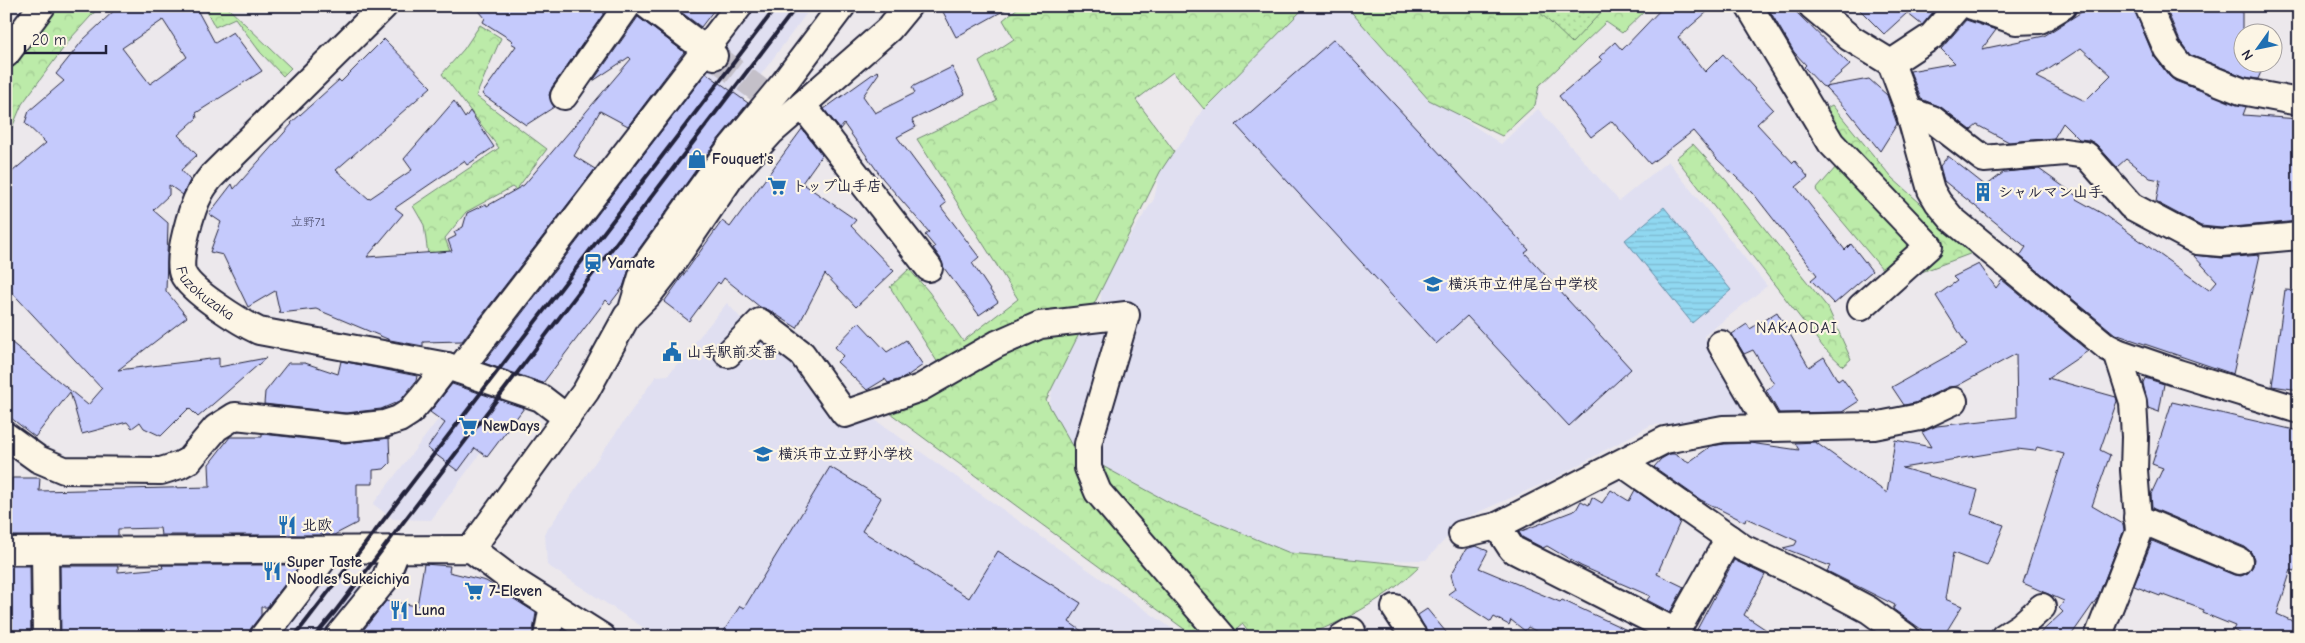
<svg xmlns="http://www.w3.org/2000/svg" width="2305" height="643" font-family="'Comic Neue','Klee One',sans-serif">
<defs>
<pattern id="forest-crowns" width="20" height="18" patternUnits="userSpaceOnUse" patternTransform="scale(1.25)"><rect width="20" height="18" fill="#bceba9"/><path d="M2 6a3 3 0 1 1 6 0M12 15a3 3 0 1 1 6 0" fill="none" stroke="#a1c992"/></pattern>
<pattern id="park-dots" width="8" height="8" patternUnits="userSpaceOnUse" patternTransform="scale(1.25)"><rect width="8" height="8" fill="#bceba9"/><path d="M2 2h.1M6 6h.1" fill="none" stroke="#a1c992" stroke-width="1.8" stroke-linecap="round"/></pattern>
<pattern id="water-rules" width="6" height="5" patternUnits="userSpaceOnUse" patternTransform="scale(1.25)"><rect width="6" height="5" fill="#90d8f1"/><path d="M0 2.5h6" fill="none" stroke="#7cb9d0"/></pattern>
</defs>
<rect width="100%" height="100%" fill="#ece8ec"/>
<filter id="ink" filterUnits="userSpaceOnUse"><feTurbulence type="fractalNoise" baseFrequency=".02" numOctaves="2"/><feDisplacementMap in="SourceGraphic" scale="10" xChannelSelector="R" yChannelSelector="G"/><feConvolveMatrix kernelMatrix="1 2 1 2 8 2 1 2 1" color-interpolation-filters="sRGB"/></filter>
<g filter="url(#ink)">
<g fill="#e0dff1">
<polygon points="757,6 812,6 431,520 393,519 373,504"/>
<polygon points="1276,6 1356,6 1436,100 1501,144 1538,109 1619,201 1668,161 1767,286 1704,336 1753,419 1651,425 1551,480 1465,518 1426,560 1279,563 1041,452 1062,334 1058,314 1101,304 1100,282 1154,199 1162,164 1187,137 1254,17"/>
<polygon points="727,303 760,339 1184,637 658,637 547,565 545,533 656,376 668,375"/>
<polygon points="328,573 371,580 323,637 276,637"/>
</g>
<g fill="url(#forest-crowns)" stroke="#6f8672">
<polygon points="56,6 100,6 71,38 22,104 6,142 6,71"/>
<polygon points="204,6 226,6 291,68 283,76 260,52 235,18 215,27"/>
<path d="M1020 6H1306L1204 109 1173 72 1136 100 1174 151 1160 172 1046 400 1075 451 1174 505 1290 553 1420 566C1394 593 1330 633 1292 637 1280 638 1266 637 1253 637L1243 624 1227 637H1195L879 405 938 363 890 287 909 269 929 292 963 341 1018 299 917 139 997 101 979 62 1014 39 1003 20Z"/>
<polygon points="1346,6 1646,6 1648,8 1622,33 1606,22 1539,86 1535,105 1502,136 1429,100"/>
<polygon points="480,25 501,38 476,96 547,149 516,190 512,187 466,212 445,238 456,268 429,262 424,225 413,206 499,148 442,74 464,49"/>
<polygon points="1832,105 1892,178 1975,252 1919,273 1885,297 1883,270 1816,190 1850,151 1823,110"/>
<polygon points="1693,144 1725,179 1828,308 1851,359 1843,366 1823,347 1676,158"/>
</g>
<polygon fill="url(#park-dots)" stroke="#6f8672" points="1533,6 1607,6 1572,43"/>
<polygon fill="url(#water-rules)" stroke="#648fa8" points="1664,207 1731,290 1692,323 1625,240"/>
<g fill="#c5cafc" stroke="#22223b" fill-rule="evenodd">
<path d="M119 6H195L215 43 233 32 262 71 196 113 197 118 178 135 197 155 181 170 190 180 183 195 169 185V195L153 210 168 223 166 291 187 317 118 370 219 358V367L266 358 198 417 189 408 161 436 144 428 140 422 132 428 127 422 82 434 70 392 35 437 6 414V338L88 405 102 389 6 286V177L46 143 25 123 29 111 64 81 56 74 83 40ZM163 20 187 57 150 84 122 48Z"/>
<polygon points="475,6 609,6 552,87 549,95 554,107 526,125 482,94 516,46 511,43 513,41 483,22 485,18"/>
<polygon points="673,6 717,6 701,27"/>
<polygon points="940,6 1012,6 956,37"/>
<polygon points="1664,6 1714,6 1678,37 1705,72 1723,54 1773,109 1757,124 1793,163 1795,161 1808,177 1796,187 1845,250 1851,244 1872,271 1834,304 1811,280 1817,275 1753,193 1717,159 1693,131 1650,164 1612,121 1591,137 1559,96 1602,60 1599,57 1615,42 1622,50"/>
<polygon points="1767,6 1790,6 1850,65 1825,87 1822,86 1804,67 1806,65 1794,52"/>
<polygon points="1856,6 1938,6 1922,25 1907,13 1884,34"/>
<path d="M2091 6H2133L2153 55 2169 76 2175 81 2246 107 2243 115 2299 119V221L2221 228 2201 226 2156 202 2160 180 2150 178 2126 159 2117 167 2097 145 2089 140 2079 139 2063 123 2054 138 2009 142 1977 125 1971 130 1941 107 1921 99 1910 71 1955 63 1941 49 1966 20 1996 30 1982 49 2044 36ZM2081 48 2111 75 2085 101 2037 77Z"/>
<polygon points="2165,6 2242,6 2242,62 2265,62 2258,79 2245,77 2190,55 2180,41"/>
<polygon points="638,17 684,52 628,126 600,111 574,156 595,169 462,341 423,342 423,346 390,340 316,309 280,313 275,291 248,307 223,255 210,252 221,222 209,214 232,184 234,189 292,124 291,123 339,80 341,82 384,39 431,87 336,170 369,199 412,170 404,159 454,101 465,118 470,111 494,147 467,165 464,161 395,208 403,214 367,257 452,251 448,240 456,236 454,232 463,227 467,213 486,204 487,206 524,185 631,59 629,57 593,81"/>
<polygon points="1334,39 1529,250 1525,253 1631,369 1569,426 1467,316 1436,344 1236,125"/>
<polygon points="952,67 965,94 912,120 916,127 897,137 946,203 941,207 979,257 972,263 998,302 979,315 944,268 941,259 933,248 935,247 925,235 929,232 883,179 844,124 840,129 824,109 877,71 879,73 863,96 875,113 915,93 912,87"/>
<polygon points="706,73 748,103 716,142 633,257 623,287 610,304 606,300 543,383 484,363"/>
<polygon points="1869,79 1887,95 1897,124 1880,151 1849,112 1825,87"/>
<polygon points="802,129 822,155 802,183 856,220 851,226 894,271 856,307 825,274 797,328 769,310 760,307 724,278 720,284 718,282 689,321 664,302 722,221 730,227"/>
<polygon points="1948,156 1986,186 2004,172 2039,169 2078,197 2076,199 2103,214 2209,290 2217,281 2193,255 2222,258 2260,255 2233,374 2115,334 2020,256 2026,247 1944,181 1940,166"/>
<polygon points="1979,264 1996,288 2002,280 2088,351 2048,378 2116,397 2117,401 2100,450 2110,455 2092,506 2123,524 2124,530 2098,597 2070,637 2036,637 2063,612 2059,608 2064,601 2023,583 2064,454 2037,447 2035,451 2017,449 1902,468 1978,490 1971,514 2004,525 1987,566 1953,553 1945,599 1962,606 1943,637 1932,637 1893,609 1895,605 1827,571 1830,566 1783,548 1795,545 1797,541 1746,518 1745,522 1701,500 1654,467 1661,459 1670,454 1674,454 1689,462 1711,446 1725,444 1750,443 1799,450 1795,443 1815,442 1887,493 1895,440 1931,447 1922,432 1937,426 2017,417 2016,354 1957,386 1948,387 1915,403 1904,405 1892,387 1967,345 1936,296 1957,281 1953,277"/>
<polygon points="2285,290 2299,291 2299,390 2272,386"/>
<polygon points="1777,312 1809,367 1824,357 1838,381 1842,378 1859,401 1842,412 1779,413 1766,390 1774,384 1753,350 1744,354 1732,334 1747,324 1750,329"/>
<polygon points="859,322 887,352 906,340 923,365 904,378 888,383 885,379 867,390 837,362 843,356 835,347"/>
<polygon points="341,361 417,376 416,381 400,401 381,409 346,413 264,404 265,392 288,363 305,363 338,374"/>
<polygon points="2145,378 2164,384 2159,412 2148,408 2143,383"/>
<polygon points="452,384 524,408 487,457 475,448 458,471 427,448 445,423 430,412"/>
<polygon points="2172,402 2299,431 2299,556 2295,571 2291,570 2277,614 2299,624 2299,637 2248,637 2233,630 2235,626 2203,613 2204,610 2161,594 2160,596 2134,586 2152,541 2234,575 2241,576 2248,573 2253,566 2254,559 2251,552 2245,547 2152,508 2151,494 2163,468 2152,464"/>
<polygon points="262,434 345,443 389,438 390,463 384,469 373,470 373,484 357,484 357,523 334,535 161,535 160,528 118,529 118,536 10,536 12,478 40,478 39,491 210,487 209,464 230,437 262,437"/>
<polygon points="830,467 881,498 862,531 969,598 998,551 1081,603 1069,622 1090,637 720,637 740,606 744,608"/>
<polygon points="1611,490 1629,501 1635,490 1680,522 1657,574 1684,587 1670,612 1647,600 1650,596 1581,566 1547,546 1543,548 1522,537 1519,532 1576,510 1581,501 1589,505 1592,497 1602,503"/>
<polygon points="1476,546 1488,551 1479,568 1560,602 1562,600 1642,637 1547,637 1528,627 1525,631 1511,620 1509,625 1494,617 1491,622 1448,594 1455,589 1451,575 1466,549"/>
<polygon points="1734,560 1765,575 1744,615 1777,637 1693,637"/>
<polygon points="424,564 450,566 449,572 486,581 536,613 532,637 358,637 386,601 417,606"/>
<polygon points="162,565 300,565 267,607 261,607 261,615 251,628 248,637 61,637 60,566 118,566 118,572 163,568"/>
<polygon points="6,566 30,566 31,637 6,637"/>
<polygon points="1427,609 1450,637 1429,637 1418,615"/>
</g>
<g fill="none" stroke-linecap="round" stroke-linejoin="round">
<polyline stroke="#c4c0c9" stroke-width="26" stroke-dasharray="26 13" stroke-linecap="butt" points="714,56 759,90"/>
<g stroke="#22223b" stroke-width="30">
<g id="minor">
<path id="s1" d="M384 6 211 177C207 182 203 187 200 193 192 207 176 260 183 274 191 292 242 323 259 331L447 366 541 398 567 418"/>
<polyline points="648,6 714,56"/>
<polyline points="1749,6 1831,143 1929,246 1861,307"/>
<polyline points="1812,6 1850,38 1891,63 1932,36 1958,6"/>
<polyline points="1972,6 2016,21 2040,20 2063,6"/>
<polyline points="2148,6 2167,49 2181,67 2241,91 2299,102"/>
<polyline points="6,54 42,6"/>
<polyline points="1891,63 1909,111 1931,190 1938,202 1952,219 2107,347 2117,352 2178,373 2299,410"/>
<polyline points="564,96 627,6"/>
<polyline points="803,106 929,268"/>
<polyline points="1909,111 1932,119 1984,159 2065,152 2086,155 2131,206 2197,241 2221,243 2299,236"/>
<polyline points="633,306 645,266 728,151 784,83 842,6"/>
<polyline points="1721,344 1770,428"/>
<polyline points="728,354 760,322 802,354 845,414 920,388 997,344 1040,325 1126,315 1088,444 1088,468 1098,492 1223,637"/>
<polyline points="459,370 739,6"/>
<polyline points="6,436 38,459 64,470 161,471 180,465 189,460 216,428 235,416 346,428 384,424 399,419 410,412 423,397 447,366"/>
<polyline points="1622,463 1743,548 1812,580 1869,610 1906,637"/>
<polyline points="2137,518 2239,561"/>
<polyline points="1497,526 1512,549 1676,632 1729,538"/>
<polyline points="1462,534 1497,526 1665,440 1723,429 1874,426 1920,417 1954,401"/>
<polyline points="471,549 586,391 627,316 648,295 666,272 733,174 771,132 889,29 908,6"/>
<polyline points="6,551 471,549 512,580 602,637"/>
<polyline points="45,551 46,637"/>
<polyline points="1395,608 1414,637"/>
<polyline points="263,637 330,550"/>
<polyline points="338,637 385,579 397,549"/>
<polyline points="547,637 553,606"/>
<polyline points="1342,637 1352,631"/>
<polyline points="2004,637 2021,626 2042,607"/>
<polyline points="2098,637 2139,532 2134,470 2135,437 2133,402 2117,352"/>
</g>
</g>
<use href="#minor" stroke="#fcf5e5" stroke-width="26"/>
<g stroke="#22223b" stroke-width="4">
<polyline points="294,637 777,6"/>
<polyline points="314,637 334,613 797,6"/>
</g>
</g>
</g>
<defs>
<g id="shop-bare" transform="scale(1.5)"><path d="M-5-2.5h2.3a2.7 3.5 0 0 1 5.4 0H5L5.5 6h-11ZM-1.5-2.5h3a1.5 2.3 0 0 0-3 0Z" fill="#1f6fb2" stroke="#fcf5e5" stroke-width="2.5" paint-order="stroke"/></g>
<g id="supermarket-bare" transform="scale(1.5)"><path d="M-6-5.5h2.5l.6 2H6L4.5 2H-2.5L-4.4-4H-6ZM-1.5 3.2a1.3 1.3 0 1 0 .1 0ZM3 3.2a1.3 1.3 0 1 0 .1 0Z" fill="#1f6fb2" stroke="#fcf5e5" stroke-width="2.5" paint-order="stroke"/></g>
<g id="building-bare" transform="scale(1.5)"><path d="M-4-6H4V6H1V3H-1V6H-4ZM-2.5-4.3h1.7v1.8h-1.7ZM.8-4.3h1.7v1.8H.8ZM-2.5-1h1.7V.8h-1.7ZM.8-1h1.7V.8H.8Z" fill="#1f6fb2" stroke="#fcf5e5" stroke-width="2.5" paint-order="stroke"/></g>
<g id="station-bare" transform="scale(1.5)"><path d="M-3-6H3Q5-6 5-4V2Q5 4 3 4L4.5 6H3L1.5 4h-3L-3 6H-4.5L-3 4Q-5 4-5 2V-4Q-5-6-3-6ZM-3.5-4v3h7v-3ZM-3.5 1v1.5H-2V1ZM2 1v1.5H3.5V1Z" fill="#1f6fb2" stroke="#fcf5e5" stroke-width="2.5" paint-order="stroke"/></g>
<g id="school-bare" transform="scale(1.5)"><path d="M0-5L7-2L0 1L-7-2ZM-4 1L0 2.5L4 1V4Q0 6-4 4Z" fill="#1f6fb2" stroke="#fcf5e5" stroke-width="2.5" paint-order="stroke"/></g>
<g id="civic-bare" transform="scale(1.5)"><path d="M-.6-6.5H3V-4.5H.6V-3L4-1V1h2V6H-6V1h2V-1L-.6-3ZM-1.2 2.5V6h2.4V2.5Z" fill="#1f6fb2" stroke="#fcf5e5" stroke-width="2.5" paint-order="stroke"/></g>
<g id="restaurant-bare" transform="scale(1.5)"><path d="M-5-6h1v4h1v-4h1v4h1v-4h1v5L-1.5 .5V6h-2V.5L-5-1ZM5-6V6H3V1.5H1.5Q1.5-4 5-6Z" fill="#1f6fb2" stroke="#fcf5e5" stroke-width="2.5" paint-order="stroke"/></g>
</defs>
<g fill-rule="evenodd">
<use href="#shop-bare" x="697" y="159"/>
<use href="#supermarket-bare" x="777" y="186"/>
<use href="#building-bare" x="1983" y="192"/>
<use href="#station-bare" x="593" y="263"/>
<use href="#school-bare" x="1433" y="284"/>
<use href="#civic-bare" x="672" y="352"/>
<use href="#supermarket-bare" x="468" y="426"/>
<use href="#school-bare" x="763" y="454"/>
<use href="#restaurant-bare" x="287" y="525"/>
<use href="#restaurant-bare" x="272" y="571"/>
<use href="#supermarket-bare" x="474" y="591"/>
<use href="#restaurant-bare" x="399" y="610"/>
</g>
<g text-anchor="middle" stroke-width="4.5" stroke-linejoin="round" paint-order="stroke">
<g font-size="12" fill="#4b4c6b">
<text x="308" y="226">立野71</text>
</g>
<g font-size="15" font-weight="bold" fill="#22223b" stroke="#fcf5e5" text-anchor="start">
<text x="712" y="164">Fouquet's</text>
<text x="792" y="191">トップ山手店</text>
<text x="1998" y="197">シャルマン山手</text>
<text x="608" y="268">Yamate</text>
<text x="1448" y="289">横浜市立仲尾台中学校</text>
<text x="687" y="357">山手駅前交番</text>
<text x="483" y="431">NewDays</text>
<text x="778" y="459">横浜市立立野小学校</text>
<text x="302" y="530">北欧</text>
<text x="287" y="567">Super Taste<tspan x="287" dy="17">Noodles Sukeichiya</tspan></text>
<text x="489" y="596">7-Eleven</text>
<text x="414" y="615">Luna</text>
</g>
<g font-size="15" fill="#22223b" stroke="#fcf5e5">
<text dy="5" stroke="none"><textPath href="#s1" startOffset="376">Fuzokuzaka</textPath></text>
</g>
<g font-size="16" letter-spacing="1" fill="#22223b" stroke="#fcf5e5">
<text x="1797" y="333">NAKAODAI</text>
</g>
</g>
<rect width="2305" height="643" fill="none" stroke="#fcf5e5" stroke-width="25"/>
<rect x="12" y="12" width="2280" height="618" fill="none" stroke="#22223b" stroke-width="2" filter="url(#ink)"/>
<g transform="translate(2258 48) rotate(237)"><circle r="24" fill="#fcf5e5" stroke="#a5a1a1"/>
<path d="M0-4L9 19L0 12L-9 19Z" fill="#1f6fb2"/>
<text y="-8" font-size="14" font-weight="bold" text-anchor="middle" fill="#22223b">N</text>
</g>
<path d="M25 45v8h81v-8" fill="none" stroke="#22223b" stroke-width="2.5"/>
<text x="32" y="45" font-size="15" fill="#22223b" stroke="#fcf5e5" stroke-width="4" paint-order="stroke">20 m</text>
</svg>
